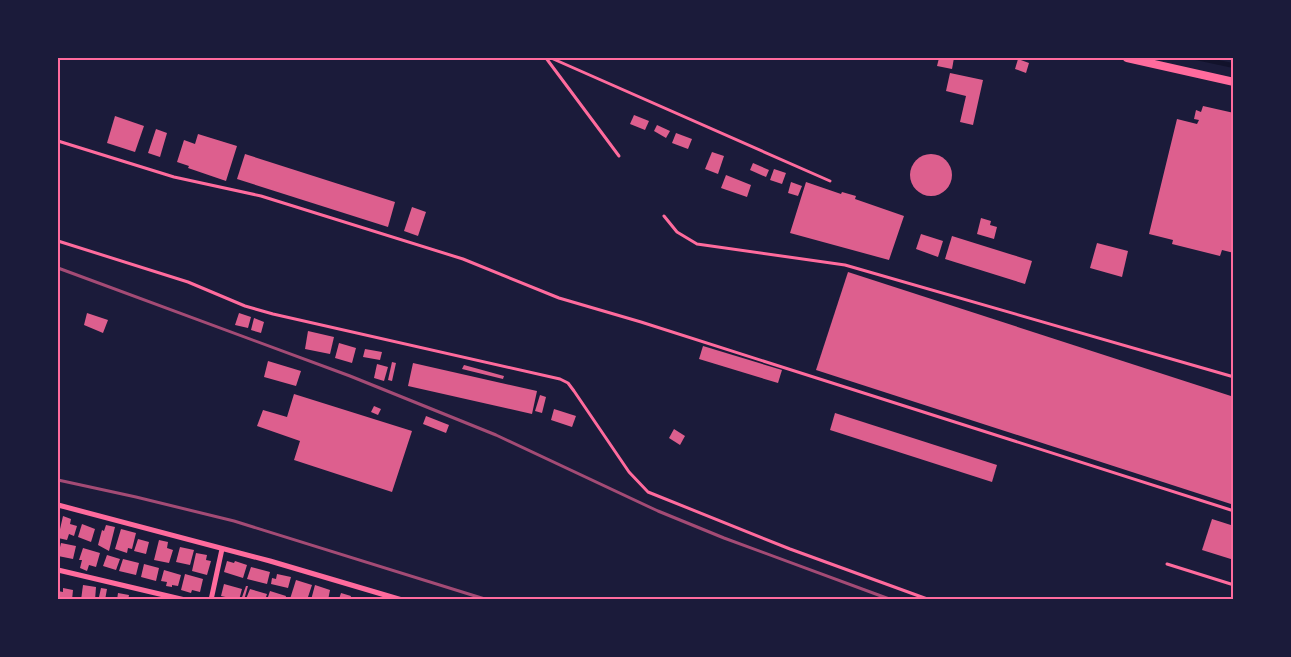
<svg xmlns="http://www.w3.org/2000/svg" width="1291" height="657" font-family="'Work Sans',sans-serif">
<rect width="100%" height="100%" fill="#1b1b3a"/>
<polygon fill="#12122b" points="1186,58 1209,58 1233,63 1233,68"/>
<g fill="#dd5f8e">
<polygon points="939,58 954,58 952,69 937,66"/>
<polygon points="1018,59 1029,63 1026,73 1015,69"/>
<polygon points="950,73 983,80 973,125 960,122 966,96 946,91"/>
<polygon points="1203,106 1234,113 1234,253 1222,250 1220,256 1172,244 1173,240 1149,234 1177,119 1197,124 1199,120 1194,119 1196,110 1201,112"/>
<polygon points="634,115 649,121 645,130 630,124"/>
<polygon points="115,116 144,126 135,152 107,143"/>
<polygon points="657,125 670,131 666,138 654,131"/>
<polygon points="156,129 167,133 160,157 148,153"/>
<polygon points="676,133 692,139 688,149 672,143"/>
<polygon points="198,134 237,146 226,181 188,168 189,166 177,162 184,140 195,144"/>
<polygon points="712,152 724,156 718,174 705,169"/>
<circle cx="931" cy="175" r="21"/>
<polygon points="245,154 395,202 388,227 237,179"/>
<polygon points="753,163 769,170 766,177 750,170"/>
<polygon points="774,169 786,173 782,184 770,180"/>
<polygon points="726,175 751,185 747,197 721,188"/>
<polygon points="791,182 802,186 798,196 788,193"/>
<polygon points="806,182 841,194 842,192 856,196 855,199 904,216 889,260 790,233"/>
<polygon points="412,207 426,212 418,236 404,231"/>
<polygon points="981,218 991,221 990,225 997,227 994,239 977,234"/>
<polygon points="921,234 943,241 938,257 916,249"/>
<polygon points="952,236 1032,261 1025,284 945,259"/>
<polygon points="1097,243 1128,251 1122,277 1090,268"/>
<polygon points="848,272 1234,397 1234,505 816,370"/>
<polygon points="87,313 108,320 103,333 84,325"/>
<polygon points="239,313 251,317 248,328 235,325"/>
<polygon points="254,318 264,322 261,333 251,330"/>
<polygon points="308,331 334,337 330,354 305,349"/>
<polygon points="339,343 356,348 352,363 335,358"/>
<polygon points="703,346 782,370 778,383 699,359"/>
<polygon points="365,349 382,352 380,360 363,357"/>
<polygon points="268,361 301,371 296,386 264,377"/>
<polygon points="392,362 396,363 392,381 388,380"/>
<polygon points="413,363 537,391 532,414 408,386"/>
<polygon points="377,364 388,367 384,381 374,378"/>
<polygon points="464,365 504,376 503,379 462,369"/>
<polygon points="294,394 412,431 392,492 294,460 300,441 257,426 263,410 287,417"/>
<polygon points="540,395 546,397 542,413 535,411"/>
<polygon points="374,406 381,409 378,415 371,412"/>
<polygon points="554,409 576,416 572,427 551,420"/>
<polygon points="835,413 997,465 992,482 830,430"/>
<polygon points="426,416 449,425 446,433 423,424"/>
<polygon points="674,429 685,436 680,445 669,438"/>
<polygon points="63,516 71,519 70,524 77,526 74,536 69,534 67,540 58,538"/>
<polygon points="1212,519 1234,526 1234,560 1202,550"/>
<polygon points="82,524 95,529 91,542 78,537"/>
<polygon points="106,525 115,527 109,551 98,545 102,530 104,531"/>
<polygon points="121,529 136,533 132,549 128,548 127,553 115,549"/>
<polygon points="138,539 149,542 146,554 134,551"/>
<polygon points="159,540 168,542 167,548 173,550 169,563 154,560"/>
<polygon points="61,543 76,546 73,559 58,556"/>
<polygon points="180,547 194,550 190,565 176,562"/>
<polygon points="83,548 100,553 96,567 89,565 87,571 80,568 82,560 79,560"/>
<polygon points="196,553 207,555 206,560 211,561 207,575 192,571"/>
<polygon points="107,555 120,559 116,570 103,566"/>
<polygon points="123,559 139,563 136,575 119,571"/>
<polygon points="227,561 234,563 235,561 247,565 243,578 224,572"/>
<polygon points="144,564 159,568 156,581 141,577"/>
<polygon points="251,567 270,572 267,584 247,579"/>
<polygon points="164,570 181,575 178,586 172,585 172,587 166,586 167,582 161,581"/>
<polygon points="185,574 203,579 200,592 192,590 191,593 181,590"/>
<polygon points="277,574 291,577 288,588 271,584 272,578 276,579"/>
<polygon points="296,580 312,585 307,600 290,599"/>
<polygon points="224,584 242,589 239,600 221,596"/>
<polygon points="83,585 96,587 95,600 81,600"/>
<polygon points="315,585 330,590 328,600 311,600"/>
<polygon points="246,586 248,586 244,600 241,600"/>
<polygon points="63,588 73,590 72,600 58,600 58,591 63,592"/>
<polygon points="101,588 107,589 105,600 101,600 101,597 99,597"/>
<polygon points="250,589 267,594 265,600 246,599"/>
<polygon points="270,591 286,596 285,600 267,600"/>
<polygon points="118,593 129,595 128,600 117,600"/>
<polygon points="341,593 351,596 350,600 333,600 334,597 339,599"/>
</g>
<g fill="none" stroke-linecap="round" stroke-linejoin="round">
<g stroke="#ff6b9d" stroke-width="3">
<polyline points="546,58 619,156"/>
<polyline points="551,58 830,181"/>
<polyline points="58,141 174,177 261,196 463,259 559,298 641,322 1234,511"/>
<polyline points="664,216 677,232 697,244 845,265 1234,377"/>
<polyline points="58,241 188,282 245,306 273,314 560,379 568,383 574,391 629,472 648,492 790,549 930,600"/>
<polyline points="1167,564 1234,585"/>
</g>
<g stroke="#ff6b9d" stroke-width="5">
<polyline points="58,505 270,561 402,600"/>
<polyline points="58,570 185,600"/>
<polyline points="211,600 222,549"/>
</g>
<polyline stroke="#ff6b9d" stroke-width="8" points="1127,58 1234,82"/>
<g stroke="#a44b75" stroke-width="3">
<polyline points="58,268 350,376 496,435 658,511 724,538 892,600"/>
<polyline points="58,480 136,497 234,521 488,600"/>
</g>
</g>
<rect width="1291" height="657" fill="none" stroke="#1b1b3a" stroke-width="118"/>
<rect x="59" y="59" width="1173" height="539" fill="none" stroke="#ff6b9d" stroke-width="2"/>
</svg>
